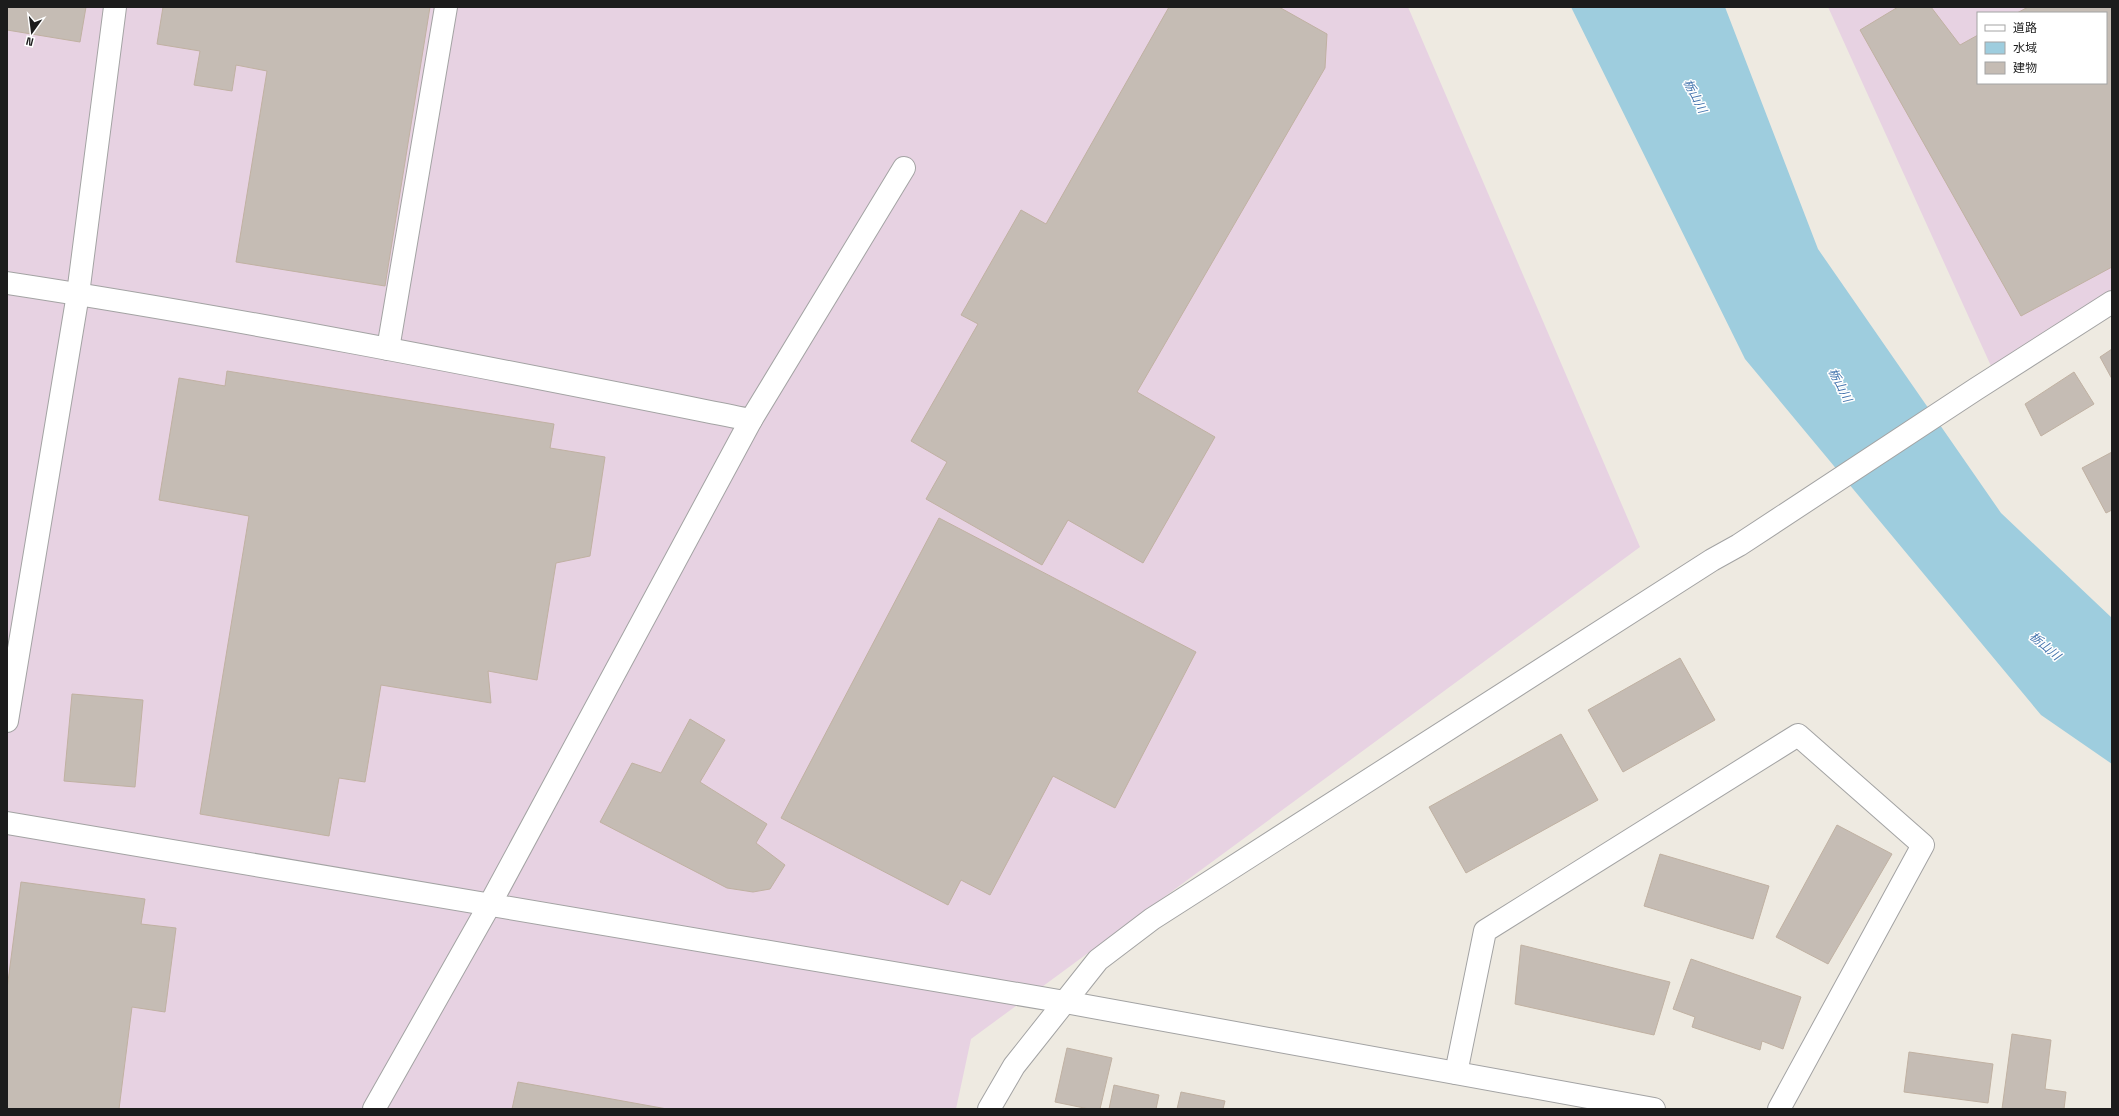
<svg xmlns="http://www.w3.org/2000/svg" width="2119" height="1116" font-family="'Space Grotesk','Noto Sans JP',sans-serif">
<rect width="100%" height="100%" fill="#eeeae1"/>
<g fill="#e7d2e2" fill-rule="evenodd">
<polygon points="7,7 1408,7 1640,547 971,1039 956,1109 7,1109"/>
<path d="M1828 7H2112V290L1991 366ZM1978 13H2106V83H1978Z"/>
</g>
<polygon fill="#9ecdde" points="1571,7 1725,7 1818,249 2001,513 2112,618 2112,764 2041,715 1745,359"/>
<g fill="#c5bcb4" stroke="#c0b1a2">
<polygon points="7,7 86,7 80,42 7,30"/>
<polygon points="163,7 430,7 385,286 236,262 267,71 236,65 232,91 194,85 200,51 157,44"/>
<polygon points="1169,7 1279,7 1327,34 1325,68 1137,392 1215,437 1143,563 1068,520 1042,565 926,499 947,462 911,441 978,324 961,315 1021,210 1046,224"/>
<polygon points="1898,7 1931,7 1960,45 1978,35 1978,83 2106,83 2106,13 2017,13 2028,7 2112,7 2112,267 2021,316 1860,30"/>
<polygon points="2112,349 2112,379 2100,357"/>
<polygon points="227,371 554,424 550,448 605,457 590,556 556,563 537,680 488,671 491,703 381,685 365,782 339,778 329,836 200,814 249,516 159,500 179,378 225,386"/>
<polygon points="2074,372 2094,404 2041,436 2025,404"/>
<polygon points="2112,452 2112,510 2106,513 2082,468"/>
<polygon points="939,518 1196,652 1115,808 1053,776 990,895 961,880 948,905 781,818"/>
<polygon points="1680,658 1715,720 1623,772 1588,710"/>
<polygon points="72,694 143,700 135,787 64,781"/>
<polygon points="690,719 725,740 700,782 767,824 756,843 785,865 770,889 753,892 727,888 600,822 632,763 661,773"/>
<polygon points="1561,734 1598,800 1466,873 1429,807"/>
<polygon points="1837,825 1892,854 1828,964 1776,937"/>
<polygon points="1660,854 1769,886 1753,939 1644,906"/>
<polygon points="21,882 145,899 141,924 176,928 165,1012 132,1007 119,1109 7,1109 7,989"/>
<polygon points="1521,945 1670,982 1654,1035 1515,1004"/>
<polygon points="1691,959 1801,997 1783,1049 1762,1041 1760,1050 1692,1027 1695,1017 1673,1009"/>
<polygon points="2012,1034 2051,1040 2045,1089 2066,1092 2064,1109 2002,1109"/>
<polygon points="1067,1048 1112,1058 1100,1109 1089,1109 1055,1102"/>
<polygon points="1909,1052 1993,1064 1988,1103 1904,1092"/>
<polygon points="518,1082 667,1109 512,1109"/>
<polygon points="1114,1085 1159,1095 1156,1109 1109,1109"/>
<polygon points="1181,1092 1225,1101 1223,1109 1177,1109"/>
</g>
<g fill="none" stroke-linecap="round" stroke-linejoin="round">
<g stroke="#a3a3a3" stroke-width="24">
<g id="minor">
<path d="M7 283C256 321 504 371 751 420"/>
<polyline points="388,349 446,7"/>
<polyline points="7,721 78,294 115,7"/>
<polyline points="7,823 1065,1002 1654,1109"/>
<polyline points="1456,1073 1485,931 1798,735 1923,845 1779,1109"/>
<polyline points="374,1109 490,904 751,420 904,168"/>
<polyline points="989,1109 1014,1066 1098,960 1152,919 1712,560 1739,545 1976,389 2112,302"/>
</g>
</g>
<use href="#minor" stroke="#fff" stroke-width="22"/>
</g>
<g text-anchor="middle" stroke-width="3" stroke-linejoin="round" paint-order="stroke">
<g font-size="12" font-style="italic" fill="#4575ae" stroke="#fff">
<text transform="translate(1695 96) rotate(63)" y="4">栃山川</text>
<text transform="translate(1840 385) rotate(63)" y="4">栃山川</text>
<text transform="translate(2045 646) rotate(40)" y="4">栃山川</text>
</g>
</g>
<rect width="2119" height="1116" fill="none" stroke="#1c1c1c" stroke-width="16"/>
<rect x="1977" y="12" width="130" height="72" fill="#ffffff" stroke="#a4a4a4"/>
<rect x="1985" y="25" width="20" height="6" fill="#ffffff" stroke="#a4a4a4"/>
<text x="2013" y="32" font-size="12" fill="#1c1c1c">道路</text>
<rect x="1985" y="42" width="20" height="12" fill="#9ecdde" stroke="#a4a4a4"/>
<text x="2013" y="52" font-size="12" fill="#1c1c1c">水域</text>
<rect x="1985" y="62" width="20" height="12" fill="#c5bcb4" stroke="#a4a4a4"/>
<text x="2013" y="72" font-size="12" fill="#1c1c1c">建物</text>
<g transform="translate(32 32) rotate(194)" stroke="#ffffff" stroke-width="3" paint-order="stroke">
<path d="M0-3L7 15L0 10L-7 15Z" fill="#1c1c1c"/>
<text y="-6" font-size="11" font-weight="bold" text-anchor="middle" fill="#1c1c1c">N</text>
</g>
</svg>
